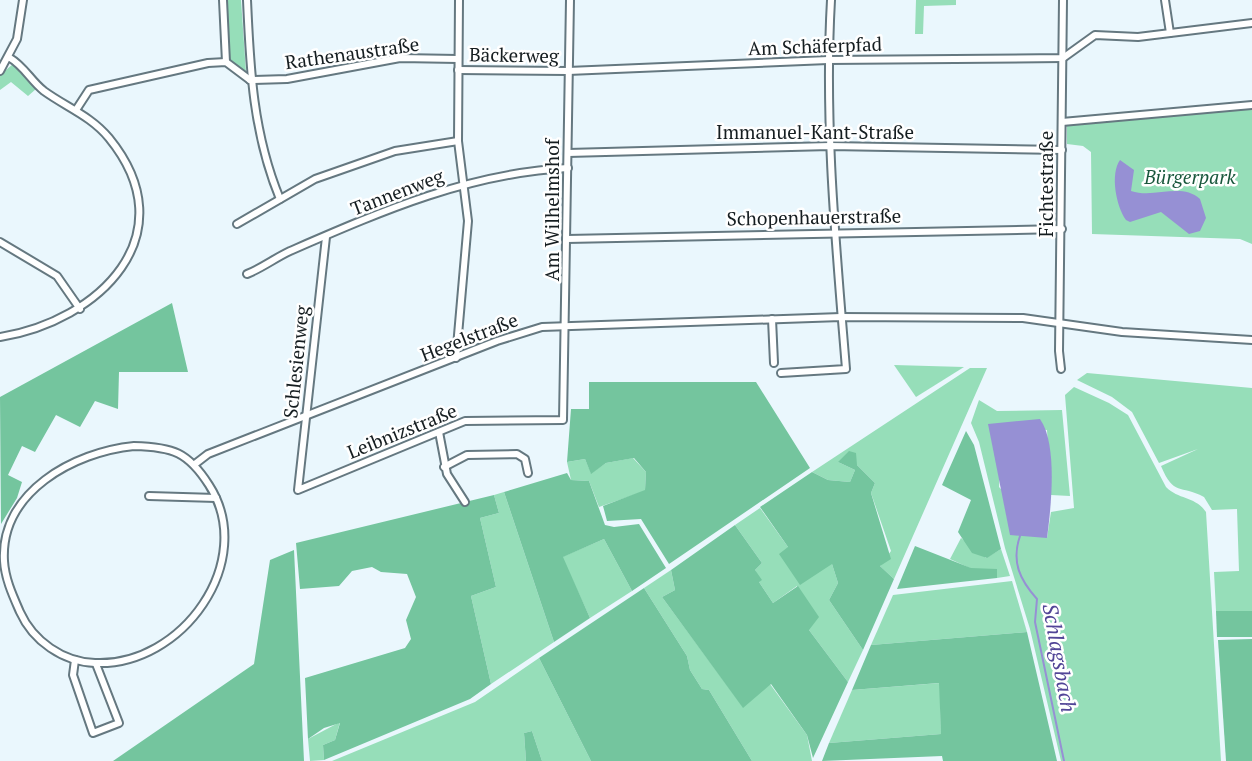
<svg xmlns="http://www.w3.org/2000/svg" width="1252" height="761" font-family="'PT Serif',serif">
<rect width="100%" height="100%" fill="#eaf7fd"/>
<g fill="#96deb9">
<polygon points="226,0 241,0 246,72 228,59"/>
<polygon points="916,0 956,0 956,5 924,6 923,34 915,34"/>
<polygon points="13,64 36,89 28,96 11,82 0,90 0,75"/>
<polygon points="1252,109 1252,244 1240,239 1092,234 1091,152 1083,146 1067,144 1067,125"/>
<polygon points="894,365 964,367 916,397"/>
<polygon points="970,368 987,368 894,579 880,566 891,551 871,493 875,483 857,465 838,462 855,470 850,482 828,480 812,472"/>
<path d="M1087 373 1252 388V611H1216L1214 572 1239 571 1237 509 1212 510 1204 497C1180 484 1174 497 1161 466L1198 449 1159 463 1132 412 1112 397 1077 380Z"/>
<path d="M1074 387 1109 403 1128 415 1166 487C1179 500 1195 496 1206 512L1221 761H1061L1030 629 1005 548 979 442 971 423 979 400 997 411 1062 410 1070 496 1051 495 1047 430 989 424 1000 469 999 487 1047 538 1051 512 1074 508 1065 395Z"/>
<polygon points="633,458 646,472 645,491 599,507 589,481 571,480 567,462 585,459 591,473 606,463"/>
<polygon points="504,492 554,642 491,684 471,596 496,587 480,518 499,513 494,495"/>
<polygon points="760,508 788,547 832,564 838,583 829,600 863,650 848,682 809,630 797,586 773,603 759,582 755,570 762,563 735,525"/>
<polygon points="961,538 986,558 1001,549 1010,576 997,578 996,569 972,569 950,559"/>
<polygon points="604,539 632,591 590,618 562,557"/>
<polygon points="671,570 675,590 662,597 743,707 770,684 807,735 812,761 752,761 709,690 702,689 690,670 687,656 644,588"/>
<polygon points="1012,581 1027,632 871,645 893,595"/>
<polygon points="539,658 591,761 542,761 532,731 524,733 526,761 332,761 475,702"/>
<polygon points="940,683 941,734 829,743 852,690"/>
<polygon points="340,722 335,740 323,745 324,760 310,761 308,739"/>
</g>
<g fill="#74c59e">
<polygon points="172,303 188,372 119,372 118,409 95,401 80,427 56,415 35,452 22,446 8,475 22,482 17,498 1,524 0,397"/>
<polygon points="589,382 756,382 810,468 669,564 641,519 607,521 603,506 645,490 646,472 634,458 606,463 591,474 585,459 567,462 571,409 589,409"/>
<polygon points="966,431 974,445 1001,549 987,558 972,553 958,532 971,500 942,485"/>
<polygon points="849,451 856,453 857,465 875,483 871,493 891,559 880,566 894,579 863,650 829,600 838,583 832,564 800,585 779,554 788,547 760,507 812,472 828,480 850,482 855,470 838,462"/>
<polygon points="567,473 571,480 589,481 605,525 614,527 639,524 666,568 632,591 604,539 563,557 590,618 554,642 504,492"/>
<polygon points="494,495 499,513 480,518 496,587 471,596 491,684 470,699 324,760 323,745 335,740 340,723 324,728 308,739 305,678 405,648 411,639 406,620 416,597 407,574 381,572 372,567 352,571 339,586 300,589 296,543"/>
<polygon points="735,525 762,563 755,570 762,580 759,582 773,603 798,586 819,617 809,630 848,682 813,758 807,735 771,684 743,708 662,597 675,590 671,570"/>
<polygon points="915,546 971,568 997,569 997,578 897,589"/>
<polygon points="294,550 304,761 113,761 254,664 270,560"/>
<polygon points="644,588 687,656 690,670 702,689 709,690 752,761 591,761 539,658"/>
<polygon points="1216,611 1252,611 1252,637 1217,637"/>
<polygon points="1027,632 1057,761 943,761 942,756 822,761 829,743 941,734 939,683 852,690 871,645"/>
<polygon points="1252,639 1252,761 1226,761 1218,640"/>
<polygon points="532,731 542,761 526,761 524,733"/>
</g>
<g fill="#9690d4">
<path d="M1120 160 1134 170 1131 191C1154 199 1181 182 1200 199L1206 218 1200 231 1189 234 1161 212 1130 222 1126 220C1116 206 1110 174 1120 160Z"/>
<path d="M1040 419C1058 444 1051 508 1047 538L1010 535 988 424Z"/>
</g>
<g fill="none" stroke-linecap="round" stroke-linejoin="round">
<path stroke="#9690d4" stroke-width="2" d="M1020 536C1011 562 1020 580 1037 599L1035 622 1064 761"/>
<g stroke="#657880" stroke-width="10">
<g id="street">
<polyline points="223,0 226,62"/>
<path d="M247 0C250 69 253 134 280 199"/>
<polyline points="1165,0 1170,33"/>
<polyline points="458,70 568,71 828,60 1063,58 1095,35 1138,37 1252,23"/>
<polyline points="0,71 17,39 23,0"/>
<polyline points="250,80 287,79 400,58 458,59"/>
<polyline points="76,110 89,90 208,63 226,62 250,80"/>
<polyline points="1062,122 1252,105"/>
<polyline points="568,153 830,146 1062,150"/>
<polyline points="237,224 315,179 395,151 458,141"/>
<polyline points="326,237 298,490 465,421 563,420 570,0"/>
<polyline points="567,239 1062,229"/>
<polyline points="0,242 57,276 80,309"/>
<path d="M247 274C262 268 275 258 290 251 380 212 468 173 568 168"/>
<polyline points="772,319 774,363"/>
<path d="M0 337C99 321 188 235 109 138 91 116 66 107 44 91 31 81 24 66 10 58"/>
<polyline points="456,358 468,221 458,141 459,0"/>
<polyline points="1061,369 1059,351 1063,0"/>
<path d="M781 373 846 369C836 246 824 123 831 0"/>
<polyline points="439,432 447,474 465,502"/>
<path d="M134 446C173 447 188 452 209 485 258 561 182 667 95 663 63 662 33 641 20 612 13 596 5 579 4 561 0 492 74 452 134 446Z"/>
<polyline points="195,464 208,454 497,341 542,327 841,317 1023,318 1122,332 1252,340"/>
<polyline points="444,467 467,455 517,454 525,459 528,473"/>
<polyline points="149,496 216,498"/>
<polyline points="75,660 73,675 93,733 119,723 96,664"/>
</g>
</g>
<use href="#street" stroke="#fff" stroke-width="6"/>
</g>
<g text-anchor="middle" stroke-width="5" stroke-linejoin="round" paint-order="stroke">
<g font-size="19" fill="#151d20" stroke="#fff">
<text transform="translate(815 46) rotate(-2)" y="7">Am Schäferpfad</text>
<text transform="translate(352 53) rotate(-8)" y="7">Rathenaustraße</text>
<text transform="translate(514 55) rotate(1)" y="7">Bäckerweg</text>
<text x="815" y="139">Immanuel-Kant-Straße</text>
<text transform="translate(1046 184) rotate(-90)" y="7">Fichtestraße</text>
<text transform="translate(397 192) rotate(-21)" y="7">Tannenweg</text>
<text transform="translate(552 210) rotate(-90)" y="7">Am Wilhelmshof</text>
<text transform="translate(814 217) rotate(-1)" y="7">Schopenhauerstraße</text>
<text transform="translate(469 337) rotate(-21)" y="7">Hegelstraße</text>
<text transform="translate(296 362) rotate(-84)" y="7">Schlesienweg</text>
<text transform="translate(402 431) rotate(-22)" y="7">Leibnizstraße</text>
</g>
<g font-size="19" font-style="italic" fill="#18573c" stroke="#fff">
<text x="1190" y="184">Bürgerpark</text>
</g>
<g font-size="21" font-style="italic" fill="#524597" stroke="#fff">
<text transform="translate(1059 658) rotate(80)" y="7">Schlagsbach</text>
</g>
</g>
</svg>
